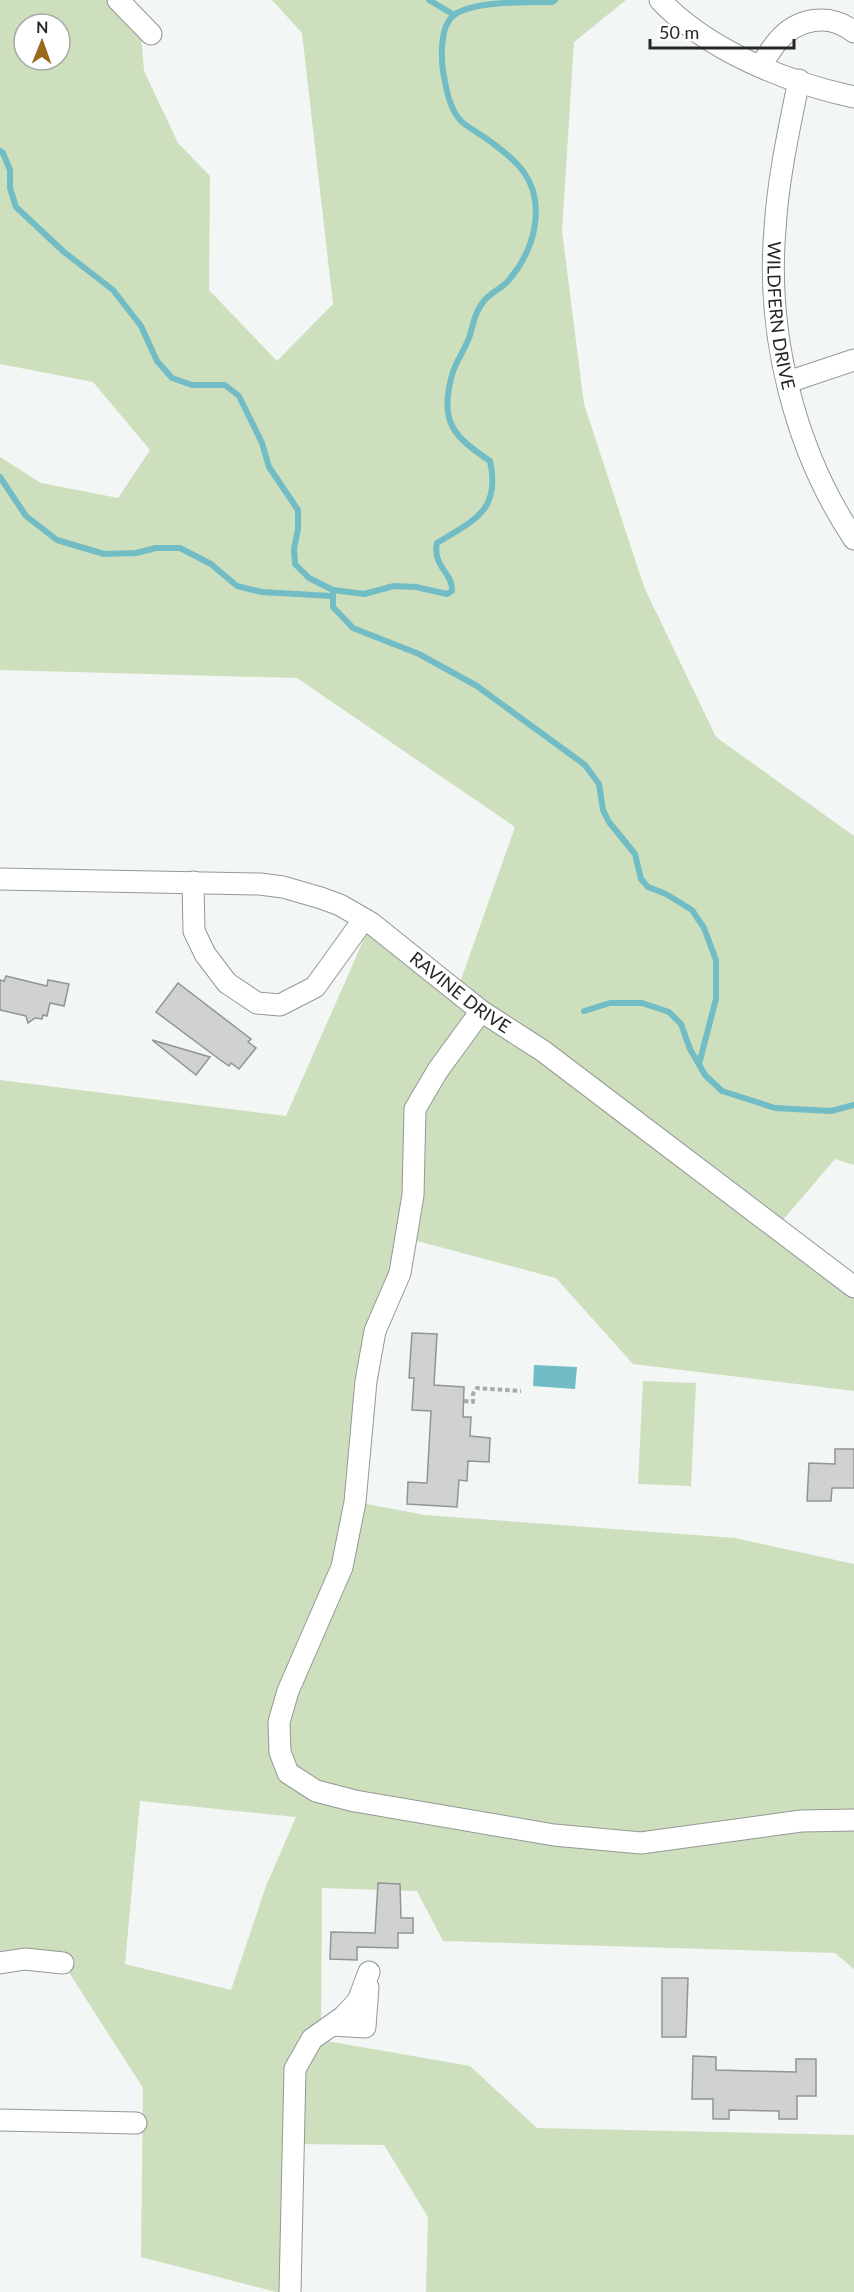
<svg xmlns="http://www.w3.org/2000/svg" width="854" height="2292" font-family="Lato,sans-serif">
<rect width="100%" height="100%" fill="#f2f6f4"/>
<g fill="#cddfbd" fill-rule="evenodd">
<path d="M0 0H118L140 22 144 71 178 143 210 176 209 290 277 361 333 304 302 33 272 0H626L574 42 562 231 584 404 644 587 716 737 854 836V1165L835 1159 776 1228 854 1287V1391L633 1364 556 1278 406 1238 375 1331 356 1502 425 1515 735 1538 854 1564V1969L835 1953 443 1941 417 1891 322 1888 321 2040 470 2066 537 2128 854 2135V2292H426L428 2217 384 2145 293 2144 290 2292H276L141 2257 143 2088 63 1963H0V1080L286 1116 371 923 457 991 515 827 297 678 0 670V457L41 483 118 498 150 450 93 382 0 364ZM24 24H60V60H24ZM140 1801 296 1817 266 1886 231 1990 125 1964Z"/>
<polygon points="643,1381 696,1383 691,1486 638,1484"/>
</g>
<polygon fill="#72bcc5" points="534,1365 577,1367 575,1389 533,1386"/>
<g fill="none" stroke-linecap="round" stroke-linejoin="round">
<g stroke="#72bcc5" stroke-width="6">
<polyline points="429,0 454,15"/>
<polyline points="0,151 3,153 10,170 10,188 16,207 64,252 113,290 141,326 157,361 172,378 192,385 225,385 239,396 262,443 269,467 298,510 298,529 294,549 295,564 309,578 333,590 333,607 353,628 419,654 477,686 585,765 599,784 603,810 609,822 635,854 641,879 648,887 666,894 692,910 704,928 716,960 716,999 699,1064"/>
<polyline points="0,477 26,516 57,540 104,554 136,553 156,548 180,548 211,564 237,586 262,592 331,596"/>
<path d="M333 590 364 594 394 586 416 587 447 594 452 591C453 573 432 566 437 543 474 520 501 511 490 461 453 436 439 422 452 375 455 363 464 351 469 338 473 326 475 311 484 301 490 293 501 289 508 281 522 265 532 245 535 224 541 180 517 160 484 137 477 132 467 127 461 121 449 108 446 88 443 71 441 55 440 26 454 15 473 1 529 2 552 2L555 0"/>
<polyline points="584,1011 610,1003 642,1003 669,1012 681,1024 690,1049 705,1075 722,1091 775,1108 831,1111 854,1105"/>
</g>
</g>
<g fill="#cfd2cf" stroke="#929592" stroke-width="1.5">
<polygon points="6,976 47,986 48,980 69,984 64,1006 50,1003 47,1016 43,1015 42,1019 35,1018 28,1023 26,1016 0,1010 0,980 4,981"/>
<polygon points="178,983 251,1039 248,1042 256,1048 239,1069 231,1063 229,1066 219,1059 156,1012"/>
<polygon points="152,1040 210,1057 196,1075"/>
<polygon points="412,1333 437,1334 434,1385 464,1387 463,1417 471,1417 470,1436 490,1438 489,1462 468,1461 467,1481 459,1480 457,1507 407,1504 408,1482 427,1483 431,1411 412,1410 414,1378 409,1378"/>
<polygon points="835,1449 854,1449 854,1488 832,1488 831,1501 807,1501 809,1463 835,1464"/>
<polygon points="378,1883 400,1884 401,1918 413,1918 413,1933 398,1933 398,1948 357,1947 357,1960 330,1959 331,1932 375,1933"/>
<polygon points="662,1978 688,1978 686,2037 662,2037"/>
<polygon points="693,2056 716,2057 716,2070 796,2072 796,2059 816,2059 816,2096 797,2096 797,2119 779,2119 779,2111 729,2110 729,2119 713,2119 713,2099 692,2099"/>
</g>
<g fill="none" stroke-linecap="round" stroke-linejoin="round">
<g stroke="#949896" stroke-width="23">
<g id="minor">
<polyline points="118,0 151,34"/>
<path d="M660 0C707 50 788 83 854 97"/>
<path d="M760 66C766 58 771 49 777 42 797 18 829 12 854 32"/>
<path id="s1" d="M799 80C789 129 778 179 775 229 766 335 795 451 854 539"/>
<polyline points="788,382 854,360"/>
<path id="s2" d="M0 879 260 884 283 887 321 898 340 905 371 923 481 1011 543 1051 854 1287"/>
<polyline points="193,882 194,931 205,954 227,983 257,1003 280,1005 315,987 364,919"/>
<polyline points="481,1011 438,1070 415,1109 413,1195 400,1273 375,1331 366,1381 355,1502 342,1567 288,1691 279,1722 280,1752 288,1773 316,1791 355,1801 554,1835 641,1843 801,1821 854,1820"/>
<polyline points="0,1963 25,1959 63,1963"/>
<polyline points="332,2025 365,2027 368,1987"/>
<polyline points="0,2120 136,2123"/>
<polyline points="290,2292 295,2069 312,2039 343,2017 358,2001 369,1972"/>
</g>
</g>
<polyline stroke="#a7aaa8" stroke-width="4" stroke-dasharray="4.5 3" stroke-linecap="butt" points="464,1401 473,1402 473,1394 477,1388 521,1391"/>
<use href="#minor" stroke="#fff" stroke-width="21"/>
</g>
<g text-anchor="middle" stroke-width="5" stroke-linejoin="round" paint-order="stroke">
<g font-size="18" fill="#252625" stroke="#fff">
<text dy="6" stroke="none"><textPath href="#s1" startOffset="238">WILDFERN DRIVE</textPath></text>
<text dy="6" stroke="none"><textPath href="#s2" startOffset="492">RAVINE DRIVE</textPath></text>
</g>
</g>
<g transform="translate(42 42) rotate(1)"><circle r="28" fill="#ffffff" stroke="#a8a8a8" stroke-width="1.5"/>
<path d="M0-4.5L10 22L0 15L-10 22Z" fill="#9a6a1c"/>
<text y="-9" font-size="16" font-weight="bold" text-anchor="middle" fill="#252625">N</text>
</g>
<path d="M650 39v9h144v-9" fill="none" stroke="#252625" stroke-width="3"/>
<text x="659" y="39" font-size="18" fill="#252625" stroke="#ffffff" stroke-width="4.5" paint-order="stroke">50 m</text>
</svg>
